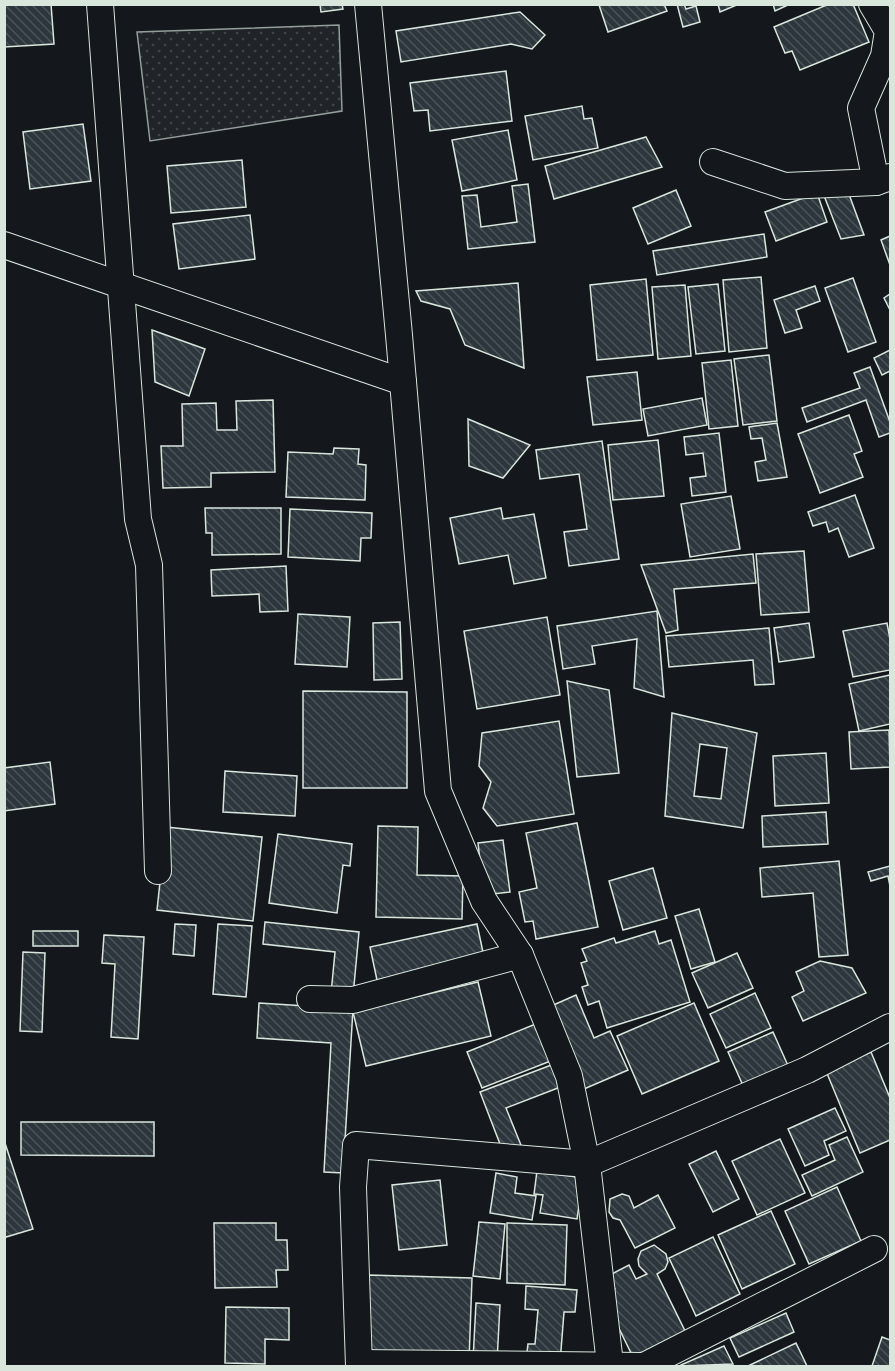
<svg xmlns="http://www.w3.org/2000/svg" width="895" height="1371" font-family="Karla,sans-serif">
<defs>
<pattern id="grass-dots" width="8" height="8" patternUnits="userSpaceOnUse" patternTransform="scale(1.5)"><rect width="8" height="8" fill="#202428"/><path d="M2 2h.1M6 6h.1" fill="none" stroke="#404447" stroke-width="1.8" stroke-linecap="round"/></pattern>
<pattern id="building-back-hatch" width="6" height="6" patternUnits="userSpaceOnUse" patternTransform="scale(1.5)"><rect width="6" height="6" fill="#2c363c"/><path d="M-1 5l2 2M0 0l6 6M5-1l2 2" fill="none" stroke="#4a5358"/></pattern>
</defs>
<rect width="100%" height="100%" fill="#14181c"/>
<polygon fill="url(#grass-dots)" stroke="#939e99" stroke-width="1.5" points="339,25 342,111 150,141 137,32"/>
<g fill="url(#building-back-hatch)" stroke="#d8e6dc" stroke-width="1.5" fill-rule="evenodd">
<polygon points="4,4 51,4 54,44 4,47"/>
<polygon points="320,4 342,4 343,9 321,12"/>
<polygon points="664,4 667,11 608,32 599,5"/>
<polygon points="677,4 684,4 686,9 696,6 700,22 683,27"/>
<polygon points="718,4 739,4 720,12"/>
<polygon points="773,4 790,4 775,11"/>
<polygon points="829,4 853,4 869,42 800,70 792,51 785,53 774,27"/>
<polygon points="520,12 545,35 532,49 511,44 401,62 396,31"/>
<polygon points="506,71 512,121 430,131 428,110 414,111 410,83"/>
<polygon points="582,106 584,119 592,118 598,148 533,160 525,116"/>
<polygon points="83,124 91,181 30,189 23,132"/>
<polygon points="508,130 517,180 462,191 452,140"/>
<polygon points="646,137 662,167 554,199 545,166"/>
<polygon points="242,160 246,207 171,213 167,166"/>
<polygon points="528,184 535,242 468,249 462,196 477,195 481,227 517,222 512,186"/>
<polygon points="847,189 864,235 841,239 823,193"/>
<polygon points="676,190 691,226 648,244 633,208"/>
<polygon points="817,193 827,222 776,241 765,212"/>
<polygon points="250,215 255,259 179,269 173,224"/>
<polygon points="764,234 767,257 657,275 653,251"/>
<polygon points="890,236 890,265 881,240"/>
<polygon points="761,277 767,348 729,352 723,280"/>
<polygon points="853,278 876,342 848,352 825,288"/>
<polygon points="646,279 653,355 597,360 590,285"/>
<polygon points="518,283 524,368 465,345 450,309 421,301 416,291"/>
<polygon points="718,284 725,351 696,354 688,287"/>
<polygon points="685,285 691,356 658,359 652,287"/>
<polygon points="815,286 820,301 796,310 802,328 785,333 774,300"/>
<polygon points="890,294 890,310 884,298"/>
<polygon points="152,330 205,349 189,396 155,382"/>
<polygon points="890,350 890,371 882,375 874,358"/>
<polygon points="769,355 777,421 743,425 734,359"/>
<polygon points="731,360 738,426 709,429 702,363"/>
<polygon points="870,367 890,422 890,433 879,437 866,400 807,422 802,408 860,388 854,373"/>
<polygon points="637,372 642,420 593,425 587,377"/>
<polygon points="702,398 707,425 648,436 643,409"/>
<polygon points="273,400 275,472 211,473 211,487 163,488 161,446 183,446 182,404 216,403 217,430 237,430 236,401"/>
<polygon points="849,415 862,451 854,454 863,477 820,493 798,434"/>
<polygon points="468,419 530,445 503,478 469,466"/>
<polygon points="777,423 787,477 758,481 755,462 766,460 762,438 751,439 749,427"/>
<polygon points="719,433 726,492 692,496 690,478 706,476 703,453 686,455 684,437"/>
<polygon points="658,440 664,496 613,500 608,445"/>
<polygon points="602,441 619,559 569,566 564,532 587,529 579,474 540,479 536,450"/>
<polygon points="334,448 359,449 358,464 366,465 365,500 286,497 288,452 333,454"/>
<polygon points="855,495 874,548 849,557 838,528 829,532 826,522 813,526 808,512"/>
<polygon points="731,496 740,549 690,557 681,504"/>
<polygon points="205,508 281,508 281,554 212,555 212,533 206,533"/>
<polygon points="501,508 503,519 534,514 546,578 514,584 508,555 459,564 450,518"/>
<polygon points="290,509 372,513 371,538 361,538 360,561 288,557"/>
<polygon points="804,551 809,612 761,615 756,554"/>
<polygon points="753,554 756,583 674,589 678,630 666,633 641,565"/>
<polygon points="286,566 288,611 260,612 259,594 212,596 211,570"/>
<polygon points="657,611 664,697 634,688 637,639 592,646 595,664 563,669 557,626"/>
<polygon points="298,614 350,617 347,667 295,664"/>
<polygon points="547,617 560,695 477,709 464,631"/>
<polygon points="400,622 402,679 374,680 373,623"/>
<polygon points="809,623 814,657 779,662 774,628"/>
<polygon points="887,623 890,639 890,670 853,677 843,631"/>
<polygon points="769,628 774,684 755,685 753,660 669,667 666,636"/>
<polygon points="890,675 890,724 859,731 849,684"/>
<polygon points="567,681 609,690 619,773 577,777"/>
<polygon points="303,691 407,692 407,788 303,788"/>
<path d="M672 713 757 733 743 828 665 816ZM700 744 727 748 721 799 694 796Z"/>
<polygon points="559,721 574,814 497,826 483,808 491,782 479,766 482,733"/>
<polygon points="889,730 890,767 851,769 849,732"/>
<polygon points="826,753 829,803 775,806 773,756"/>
<polygon points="50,762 55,804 4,811 4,768"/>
<polygon points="225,771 297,776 295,816 223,812"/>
<polygon points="826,812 828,844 763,847 762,816"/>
<polygon points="577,823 598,927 536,939 533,921 525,922 519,892 537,888 526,833"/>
<polygon points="378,826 418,827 417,875 463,876 462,919 376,917"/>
<polygon points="166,827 262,837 253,921 157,910"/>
<polygon points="278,834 352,844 350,866 343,865 337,913 269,903"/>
<polygon points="503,840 510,892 484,895 478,843"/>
<polygon points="839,861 848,955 819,957 813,893 762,897 760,868"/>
<polygon points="890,866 890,886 888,876 871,881 868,872"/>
<polygon points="653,868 667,918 623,930 609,881"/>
<polygon points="699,909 715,962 691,969 675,916"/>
<polygon points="265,922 359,932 353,996 331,994 335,952 263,944"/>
<polygon points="175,924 196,925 194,956 173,954"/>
<polygon points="218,924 252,926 246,997 213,994"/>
<polygon points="477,924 484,957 377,980 370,947"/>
<rect x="33" y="931" width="45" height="15"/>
<polygon points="655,931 659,944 671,940 690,1002 607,1028 599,1001 588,1005 582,987 588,985 581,963 587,961 582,949 614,938 616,943"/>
<polygon points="104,935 144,937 138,1039 111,1037 115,964 102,963"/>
<polygon points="23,952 45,953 42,1032 20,1031"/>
<polygon points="737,953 753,988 708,1008 692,973"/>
<polygon points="820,961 852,968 866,993 803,1021 792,997 804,991 796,972"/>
<polygon points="478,982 491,1036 366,1066 353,1012"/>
<polygon points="755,993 771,1028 726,1048 710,1014"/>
<polygon points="576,995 594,1038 610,1031 628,1070 584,1089 549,1007"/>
<polygon points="259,1003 353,1009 343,1173 324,1172 331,1043 257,1038"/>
<polygon points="694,1003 719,1061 642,1094 617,1036"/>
<polygon points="538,1023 553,1060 482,1088 467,1052"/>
<polygon points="773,1032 790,1070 745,1090 728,1052"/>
<polygon points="871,1052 890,1098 890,1140 860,1153 826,1071"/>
<polygon points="554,1064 563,1086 506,1108 523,1150 505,1157 480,1092"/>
<polygon points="835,1108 846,1131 824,1141 829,1155 805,1166 788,1129"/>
<polygon points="21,1122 154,1122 154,1156 21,1155"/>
<polygon points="847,1137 863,1172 812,1196 802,1175 835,1160 829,1145"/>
<polygon points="780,1139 805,1193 757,1215 732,1161"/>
<polygon points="4,1140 33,1229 6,1237 4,1233"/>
<polygon points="716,1151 739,1199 713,1212 689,1164"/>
<polygon points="537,1171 583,1178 577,1219 540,1213 543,1195 534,1194"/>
<polygon points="496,1173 517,1177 515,1193 536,1196 532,1220 490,1213"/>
<polygon points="440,1180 447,1245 399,1250 392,1185"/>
<polygon points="837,1187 861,1241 809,1264 785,1211"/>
<polygon points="622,1194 629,1196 634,1208 658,1195 675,1228 635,1248 620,1220 613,1218 609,1212 610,1199"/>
<polygon points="771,1211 795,1264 742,1289 718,1235"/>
<polygon points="479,1222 505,1224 500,1279 473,1276"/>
<polygon points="214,1223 276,1223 276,1240 287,1240 288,1270 276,1270 277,1287 215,1288"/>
<polygon points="507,1223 567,1225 565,1285 507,1283"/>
<polygon points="713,1237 740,1294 696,1316 669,1258"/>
<polygon points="654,1245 666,1254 668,1262 665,1269 657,1274 688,1337 636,1363 603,1296 615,1289 608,1276 629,1265 636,1279 647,1274 639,1266 638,1259 641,1251"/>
<polygon points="368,1275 472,1278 469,1361 365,1358"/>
<polygon points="526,1286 577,1290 575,1312 564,1312 560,1363 526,1360 528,1344 535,1344 538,1310 525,1309"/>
<polygon points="476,1303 500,1305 497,1361 473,1360"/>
<polygon points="226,1307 289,1308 289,1340 265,1339 265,1364 225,1363"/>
<polygon points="786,1313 794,1332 739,1357 730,1338"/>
<polygon points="882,1337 890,1340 890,1366 872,1366"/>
<polygon points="796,1343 807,1366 748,1366"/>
<polygon points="724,1346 733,1364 682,1366 681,1365"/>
</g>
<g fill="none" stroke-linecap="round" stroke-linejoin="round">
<g stroke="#d8e6dc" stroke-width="28">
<g id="street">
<polyline points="100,4 138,519 149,565 158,871"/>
<polyline points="368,4 399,335 438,791 484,901 520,955 569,1076 587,1164 610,1364"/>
<polyline points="872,4 888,31 884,56 861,108 876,182"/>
<polyline points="713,162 785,186 876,182 890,177"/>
<polyline points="4,245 403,382"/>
<polyline points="310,999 353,1000 520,955"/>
<polyline points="360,1363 640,1366"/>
<polyline points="359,1366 353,1187 356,1145 587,1164 807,1070 890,1027"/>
<polyline points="644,1366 874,1249"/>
</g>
</g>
<use href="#street" stroke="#14181c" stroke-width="26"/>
</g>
<rect width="895" height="1371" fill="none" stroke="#d8e6dc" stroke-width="12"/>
</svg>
